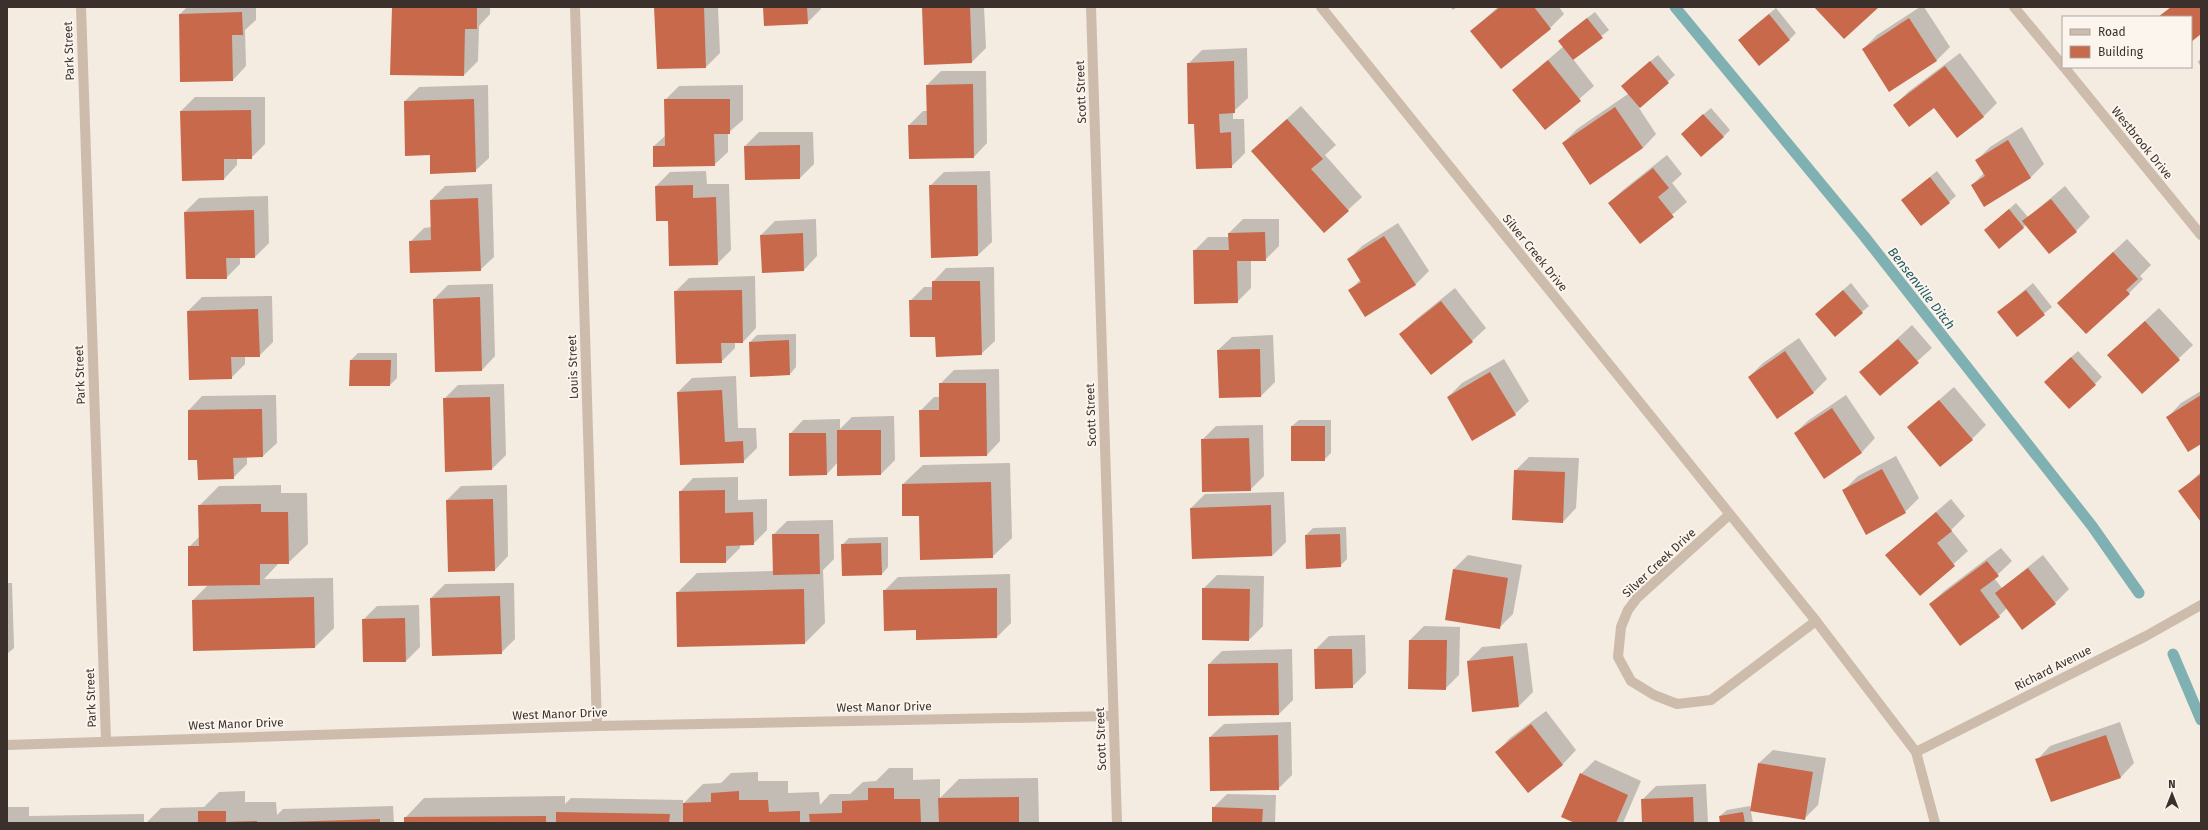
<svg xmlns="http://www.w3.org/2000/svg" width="2208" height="830" font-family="'Fira Sans',sans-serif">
<rect width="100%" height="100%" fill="#f4ebe1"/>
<g fill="#0003">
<polygon points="187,7 256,7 256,20 245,30 246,66 233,80 180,14"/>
<polygon points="393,7 490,7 490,14 479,26 478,61 464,75"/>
<polygon points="655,7 718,7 720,53 706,67"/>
<polygon points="764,7 821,7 821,9 807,23"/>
<polygon points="923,7 984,7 986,48 972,62"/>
<polygon points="1450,7 1457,7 1453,10"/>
<polygon points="1498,7 1559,7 1564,14 1550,28 1501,67 1471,31"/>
<polygon points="1920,7 1924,7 1950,47 1936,61 1863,49 1877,35"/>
<polygon points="1776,8 1796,33 1790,39 1746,33"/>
<polygon points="1595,12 1609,30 1573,59 1594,86 1545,129 1513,90 1564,46 1559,41 1566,34"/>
<polygon points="1247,48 1248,98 1233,112 1233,119 1244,119 1245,153 1231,167 1195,123 1188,64 1202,50"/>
<polygon points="1960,53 1997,103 1983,117 1935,107 1894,106 1908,92"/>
<polygon points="1658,55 1675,75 1639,108 1656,134 1643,148 1563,143 1577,129 1628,94 1629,79"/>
<polygon points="2201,58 2201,67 2198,62"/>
<polygon points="941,71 986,71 987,143 974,157 909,125 923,111 927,111 927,85"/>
<polygon points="488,85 489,158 475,171 431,154 405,101 419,87"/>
<polygon points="743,85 743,120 728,133 728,152 714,165 654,146 666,135 665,100 679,86"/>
<polygon points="195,97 265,97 265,144 251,158 237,158 237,165 224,179 181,111"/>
<polygon points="1301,106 1336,145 1325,155 1362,197 1348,210 1266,138"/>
<polygon points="1711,108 1730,130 1723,137 1689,127"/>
<polygon points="2022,127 2044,164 2030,178 1972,185 1984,173 1976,161 1990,147"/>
<polygon points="759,132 813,132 814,164 800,178 745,146"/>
<polygon points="1667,155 1682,174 1672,183 1687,202 1640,242 1609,203 1623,190"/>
<polygon points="706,171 707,184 729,184 731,250 717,264 669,220 656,186 670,172"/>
<polygon points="990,171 992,242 978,255 932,257 930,186 944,172"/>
<polygon points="1937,171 1956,196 1949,202 1902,200"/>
<polygon points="492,184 494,257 480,270 410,242 424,228 432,227 431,200 445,186"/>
<polygon points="2065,186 2090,217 2076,231 2049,253 2026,225 1999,248 1992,224 2016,203 2028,217"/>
<polygon points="268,196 269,243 255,257 240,257 240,264 226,278 185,212 199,198"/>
<polygon points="816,219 817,256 804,270 761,235 775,221"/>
<polygon points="1243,219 1279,219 1279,246 1265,260 1251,260 1251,288 1237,302 1194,251 1208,237 1229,237 1229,233"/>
<polygon points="1398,223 1429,271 1415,285 1350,290 1361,279 1348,260 1362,246"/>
<polygon points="2127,239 2151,265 2140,276 2143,279 2129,293 2058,303"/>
<polygon points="994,267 995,341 981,354 936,336 910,301 924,287 933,287 933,282 946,268"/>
<polygon points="755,276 756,328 743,342 735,342 735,348 721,362 675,292 689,278"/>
<polygon points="1851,283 1869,306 1835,335 1816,314"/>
<polygon points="2033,283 2052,307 2017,336 1998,312"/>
<polygon points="493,284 495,356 482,370 434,299 448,285"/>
<polygon points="1455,288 1486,328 1472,341 1401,334 1414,321"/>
<polygon points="272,296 273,342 259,356 245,356 245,364 231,378 188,311 202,297"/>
<polygon points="2159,308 2193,345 2142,393 2108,355"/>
<polygon points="1912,325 1932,348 1880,395 1861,372"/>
<polygon points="796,334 796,367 790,374 751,376 750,342 757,335"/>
<polygon points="1273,335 1275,382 1261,396 1218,350 1232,337"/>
<polygon points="1799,338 1827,379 1813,393 1749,377 1763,363"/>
<polygon points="2078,351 2102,377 2095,384 2052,375"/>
<polygon points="358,353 397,353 397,378 390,385 350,385 351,360"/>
<polygon points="1504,359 1529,401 1515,414 1448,397 1462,383"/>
<polygon points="999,369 1000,441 987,455 920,411 934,397 940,397 940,384 954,370"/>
<polygon points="736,376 738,428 756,428 757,448 743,462 678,392 692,378"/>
<polygon points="504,384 506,455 492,469 444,399 458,385"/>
<polygon points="1954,387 1986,425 1972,439 1908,427"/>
<polygon points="2201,391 2201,443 2168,417 2181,403"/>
<polygon points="276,395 277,443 263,456 247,457 247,464 233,478 198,459 189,410 202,396"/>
<polygon points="1846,395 1875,438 1862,452 1824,477 1795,433 1809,420"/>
<polygon points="894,416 895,460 881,474 838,462 827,474 790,434 803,420 840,419 840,429 852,417"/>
<polygon points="1299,420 1331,420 1331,453 1324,460 1292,426"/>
<polygon points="1263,425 1264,476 1250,490 1202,440 1216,426"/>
<polygon points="1896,456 1919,498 1905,512 1844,490 1858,476"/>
<polygon points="1529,457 1579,458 1576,508 1563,522 1515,471"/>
<polygon points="1010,463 1012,538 992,557 920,515 903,484 923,465"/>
<polygon points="2201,472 2201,520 2180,491"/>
<polygon points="738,477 738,500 767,499 767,530 753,544 740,544 740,548 726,562 680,492 693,478"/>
<polygon points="281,485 281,493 307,493 308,544 288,563 279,563 264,579 333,578 334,628 315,647 193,600 208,585 189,547 200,536 199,506 219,486"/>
<polygon points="507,485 508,556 495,570 447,500 461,486"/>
<polygon points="1284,492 1286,542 1272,556 1193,558 1191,508 1205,494"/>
<polygon points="1951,499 1965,516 1951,530 1968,551 1920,594 1886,555"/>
<polygon points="833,520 834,559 823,570 825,623 805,643 677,593 697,573 774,571 773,535 787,521"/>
<polygon points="1346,527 1347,559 1340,566 1306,535 1313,528"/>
<polygon points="888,537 888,567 882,574 842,545 849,538"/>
<polygon points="2001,548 2012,561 1994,578 2002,588 2043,555 2069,589 2055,603 2022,628 2007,608 1999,616 1930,604 1944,591"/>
<polygon points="1468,555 1522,565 1513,614 1499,628 1446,619 1454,569"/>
<polygon points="1010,574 1011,623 997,637 917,629 884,591 898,577"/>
<polygon points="1217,575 1264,576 1263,626 1249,640 1203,639 1203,589"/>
<polygon points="7,583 12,583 14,648 7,654"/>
<polygon points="514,583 515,639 501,653 433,654 431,598 445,584"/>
<polygon points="419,605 420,647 406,661 363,620 377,606"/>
<polygon points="1424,626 1460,627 1459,675 1445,689 1410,640"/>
<polygon points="1365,635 1366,673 1352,687 1315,650 1329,636"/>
<polygon points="1527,643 1533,692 1519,706 1468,661 1482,647"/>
<polygon points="1292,649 1293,700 1279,714 1209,664 1222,651"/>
<polygon points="1546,711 1576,750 1563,764 1528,791 1497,752 1510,738"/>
<polygon points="1291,722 1292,775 1278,789 1210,737 1224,724"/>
<polygon points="2120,722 2134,763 2121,777 2037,760 2050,746"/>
<polygon points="1773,750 1826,758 1818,805 1804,819 1759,763"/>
<polygon points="1595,760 1641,781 1623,823 1577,823 1581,774"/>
<polygon points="889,768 913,768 913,780 940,779 940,798 959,779 1038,778 1039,823 405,823 405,818 424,798 565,796 565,804 571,798 683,800 683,804 703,784 721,783 731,773 758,772 758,781 788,781 788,793 819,792 820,805 830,794 850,794 863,782 876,781"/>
<polygon points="1706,784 1708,823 1643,823 1642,800 1656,786"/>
<polygon points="245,791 245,802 276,802 277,815 283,809 393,806 394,823 146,823 161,808 204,807 219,792"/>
<polygon points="1227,794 1276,795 1275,823 1213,823 1213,808"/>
<polygon points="1750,806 1753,823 1721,823 1720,816 1727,810"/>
<polygon points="7,807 29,807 29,816 144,814 144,823 7,823"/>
</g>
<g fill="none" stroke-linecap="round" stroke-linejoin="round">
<g stroke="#7fb0b2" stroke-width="11">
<polyline points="1675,7 1864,236 2092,526 2139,593"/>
<polyline points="2173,654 2201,720"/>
</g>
</g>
<g fill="#c8694b">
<polygon points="392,7 477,8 477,29 465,29 464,76 390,75"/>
<polygon points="654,7 704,7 706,68 657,69"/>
<polygon points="763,7 807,7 808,24 764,26"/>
<polygon points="922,7 970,7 972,63 924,65"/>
<polygon points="1500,7 1534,7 1551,29 1501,69 1470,31"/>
<polygon points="1814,7 1879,7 1844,39"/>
<polygon points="2171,7 2201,7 2201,34 2191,42 2191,17 2158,17"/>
<polygon points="242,12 243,35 232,35 233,81 180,82 179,14"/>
<polygon points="1769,14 1790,40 1759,66 1738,40"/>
<polygon points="1587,18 1603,38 1573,60 1558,41"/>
<polygon points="1909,18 1937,61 1889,92 1862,49"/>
<polygon points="1548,60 1581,101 1545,130 1512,90"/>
<polygon points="1234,61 1235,113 1219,114 1220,133 1231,132 1232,168 1196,169 1194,124 1188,124 1187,63"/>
<polygon points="1650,61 1669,83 1640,108 1621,86"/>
<polygon points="1945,66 1984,117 1957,138 1934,108 1909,127 1893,105"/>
<polygon points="973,84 974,158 909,159 908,125 927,125 926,85"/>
<polygon points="474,99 476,172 430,174 430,155 405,156 404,101"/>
<polygon points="664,99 730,99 730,134 714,134 715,166 653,167 653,146 665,146"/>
<polygon points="1615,107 1643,148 1590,185 1562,143"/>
<polygon points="251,110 252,159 224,159 224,180 182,181 180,111"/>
<polygon points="1703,114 1724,137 1701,157 1681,134"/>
<polygon points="1287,119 1323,159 1311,169 1349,211 1324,233 1251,151"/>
<polygon points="2008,140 2031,178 1984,207 1971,185 1985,176 1975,160"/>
<polygon points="800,145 800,179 745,180 744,146"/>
<polygon points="1653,168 1669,188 1658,197 1674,217 1640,244 1608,203"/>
<polygon points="1930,177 1950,203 1921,226 1901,200"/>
<polygon points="693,185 693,198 716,197 718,265 669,266 668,221 656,221 655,186"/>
<polygon points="929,185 977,185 978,256 931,258"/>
<polygon points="478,198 481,271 410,273 409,241 431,240 430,200"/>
<polygon points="2051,199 2077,232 2049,254 2022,221"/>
<polygon points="2009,209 2024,228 1999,249 1984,230"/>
<polygon points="254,210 255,258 226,258 227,279 186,279 184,212"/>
<polygon points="1265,232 1266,261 1237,261 1238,303 1194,304 1193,250 1229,250 1228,233"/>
<polygon points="803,233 804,271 762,273 760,235"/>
<polygon points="1384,236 1416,285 1365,317 1348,290 1361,282 1347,259"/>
<polygon points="2113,252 2138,279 2126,290 2130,294 2086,334 2057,303"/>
<polygon points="932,281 980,281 982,355 936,357 935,337 910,337 909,300 932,300"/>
<polygon points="742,290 743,343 721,343 722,363 676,364 674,291"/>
<polygon points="1843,290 1863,313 1835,337 1815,314"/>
<polygon points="2026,290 2045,315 2017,337 1997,312"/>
<polygon points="480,297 482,371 435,372 433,299"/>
<polygon points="1441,301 1473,342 1431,375 1399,334"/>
<polygon points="258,309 260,357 231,357 232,379 189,380 187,311"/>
<polygon points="2145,321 2180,360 2142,394 2107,355"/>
<polygon points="1898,339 1919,363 1880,396 1859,372"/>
<polygon points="789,340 790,375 750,377 749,342"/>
<polygon points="1260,349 1261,397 1219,398 1217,350"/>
<polygon points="1785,351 1814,393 1777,419 1748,377"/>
<polygon points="2071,357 2096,385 2069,409 2044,382"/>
<polygon points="350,360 391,360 390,386 349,386"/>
<polygon points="1490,372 1516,415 1472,441 1447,397"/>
<polygon points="939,383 986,383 987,456 920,457 919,410 939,410"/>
<polygon points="722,390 725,442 743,441 744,463 680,465 677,392"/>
<polygon points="2201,395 2201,444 2188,452 2166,417"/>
<polygon points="490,397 492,470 445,472 443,398"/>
<polygon points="1939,400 1973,440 1940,467 1907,427"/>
<polygon points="1832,408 1862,453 1824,479 1794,433"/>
<polygon points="262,409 263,457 233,458 234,479 198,480 197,460 188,460 188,410"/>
<rect x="1291" y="426" width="34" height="35"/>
<polygon points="837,430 881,430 881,475 837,476"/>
<polygon points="789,433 826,433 827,475 789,476"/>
<polygon points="1249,438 1251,491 1202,492 1201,439"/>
<polygon points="1882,469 1906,513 1866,535 1842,490"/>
<polygon points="1514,470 1565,472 1563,523 1512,520"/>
<polygon points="2201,474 2201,522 2178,491"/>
<polygon points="991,482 993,558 920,560 919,516 902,516 902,484"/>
<polygon points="725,490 725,513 753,512 754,545 726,546 726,563 680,563 679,491"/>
<polygon points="493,499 495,571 448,572 446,500"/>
<polygon points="261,504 261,512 288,512 289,564 260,564 260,585 188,586 188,546 199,546 198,505"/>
<polygon points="1271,505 1272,556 1192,559 1190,508"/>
<polygon points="1936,512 1952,531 1937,543 1955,566 1920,596 1885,555"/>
<polygon points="772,534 819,534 820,574 773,575"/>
<polygon points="1340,534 1341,567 1306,569 1305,535"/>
<polygon points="881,543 882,575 842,576 841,544"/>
<polygon points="1987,561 1999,576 1980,590 2000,617 1960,646 1929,604"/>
<polygon points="2028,568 2056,604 2022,630 1995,593"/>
<polygon points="1453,569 1508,578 1500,629 1445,620"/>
<polygon points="997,588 997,638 916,640 916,630 884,631 883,590"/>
<polygon points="1202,588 1250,589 1249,641 1202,640"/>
<polygon points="804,589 805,644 677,647 676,592"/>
<polygon points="500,596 502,654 432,656 430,598"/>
<polygon points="314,597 315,648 193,651 192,600"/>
<polygon points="405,618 406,662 363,662 362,619"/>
<polygon points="1409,640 1447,640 1446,690 1408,689"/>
<polygon points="1314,649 1352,649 1353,688 1315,689"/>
<polygon points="1513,656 1519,707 1472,712 1467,661"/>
<polygon points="1278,663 1279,715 1208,716 1208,664"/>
<polygon points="1531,724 1563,765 1528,793 1495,752"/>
<polygon points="1278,735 1279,790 1210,791 1209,737"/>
<polygon points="2106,735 2121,778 2051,802 2035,759"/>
<polygon points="1758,763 1813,772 1805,820 1750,811"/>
<polygon points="1580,773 1628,795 1616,823 1575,823 1561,817"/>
<polygon points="868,788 894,788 894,799 920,799 921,823 810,823 809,814 842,813 842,801 868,800"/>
<polygon points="739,791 739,800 768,800 769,812 800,811 800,823 683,823 683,803 711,802 711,793"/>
<polygon points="1019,797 1019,823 939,823 938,798"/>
<polygon points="1693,797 1694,823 1642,823 1641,799"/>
<polygon points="1212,807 1263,809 1262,823 1212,823"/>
<polygon points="198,811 226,811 226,822 257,821 257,823 198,823"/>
<polygon points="556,812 670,814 669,823 556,823"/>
<polygon points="1743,812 1745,823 1720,823 1719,816"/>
<polygon points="546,816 546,823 404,823 404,817"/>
<polygon points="380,819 380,823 286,823 286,822"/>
</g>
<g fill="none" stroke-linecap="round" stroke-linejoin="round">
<g stroke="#cdbbac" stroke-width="10">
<polyline points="81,7 106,741"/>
<polyline points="575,7 597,726"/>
<polyline points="1091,7 1117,823"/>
<polyline points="1321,7 1816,621 1916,752 1935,823"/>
<polyline points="2014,7 2063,66"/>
<polyline points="2064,67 2201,235"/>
<polyline points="1729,515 1637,598 1628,610 1621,627 1618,657 1631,681 1654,695 1677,704 1711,700 1816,621"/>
<polyline points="7,745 597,726 1113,716"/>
<polyline points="1916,752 2146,636 2201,605"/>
</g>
</g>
<g text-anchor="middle" stroke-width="4" stroke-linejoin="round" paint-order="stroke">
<g font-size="12" fill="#3b302b" stroke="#fbf5ee">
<text transform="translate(69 51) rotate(-92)" y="4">Park Street</text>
<text transform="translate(1081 92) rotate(-92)" y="4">Scott Street</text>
<text transform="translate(2142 143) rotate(51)" y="4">Westbrook Drive</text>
<text transform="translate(1535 253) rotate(51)" y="4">Silver Creek Drive</text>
<text transform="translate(573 367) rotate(-92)" y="4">Louis Street</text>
<text transform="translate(80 375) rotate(-92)" y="4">Park Street</text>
<text transform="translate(1091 415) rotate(-92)" y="4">Scott Street</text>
<text transform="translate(1659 563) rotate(-43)" y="4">Silver Creek Drive</text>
<text transform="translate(2053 668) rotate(-27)" y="4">Richard Avenue</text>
<text transform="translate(91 698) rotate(-92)" y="4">Park Street</text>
<text transform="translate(884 707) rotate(-1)" y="4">West Manor Drive</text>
<text transform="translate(560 714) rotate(-2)" y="4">West Manor Drive</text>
<text transform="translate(236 724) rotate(-2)" y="4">West Manor Drive</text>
<text transform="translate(1101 739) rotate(-92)" y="4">Scott Street</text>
</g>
<g font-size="13" font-style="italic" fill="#1f5a5e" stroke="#fbf5ee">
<text transform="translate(1922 288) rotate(52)" y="5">Bensenville Ditch</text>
</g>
</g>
<rect width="2208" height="830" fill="none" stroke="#3b302b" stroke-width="16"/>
<rect x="2062" y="16" width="130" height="52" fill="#fbf5ee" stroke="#aea6a0"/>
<rect x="2070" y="29" width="20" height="6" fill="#cdbbac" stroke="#aea6a0"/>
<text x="2098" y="36" font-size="12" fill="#3b302b">Road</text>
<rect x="2070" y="46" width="20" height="12" fill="#c8694b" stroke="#aea6a0"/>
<text x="2098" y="56" font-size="12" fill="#3b302b">Building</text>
<g transform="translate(2172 794)" stroke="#fbf5ee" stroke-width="3" paint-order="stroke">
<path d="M0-3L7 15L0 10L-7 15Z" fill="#3b302b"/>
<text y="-6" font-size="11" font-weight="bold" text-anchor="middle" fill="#3b302b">N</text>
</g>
</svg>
